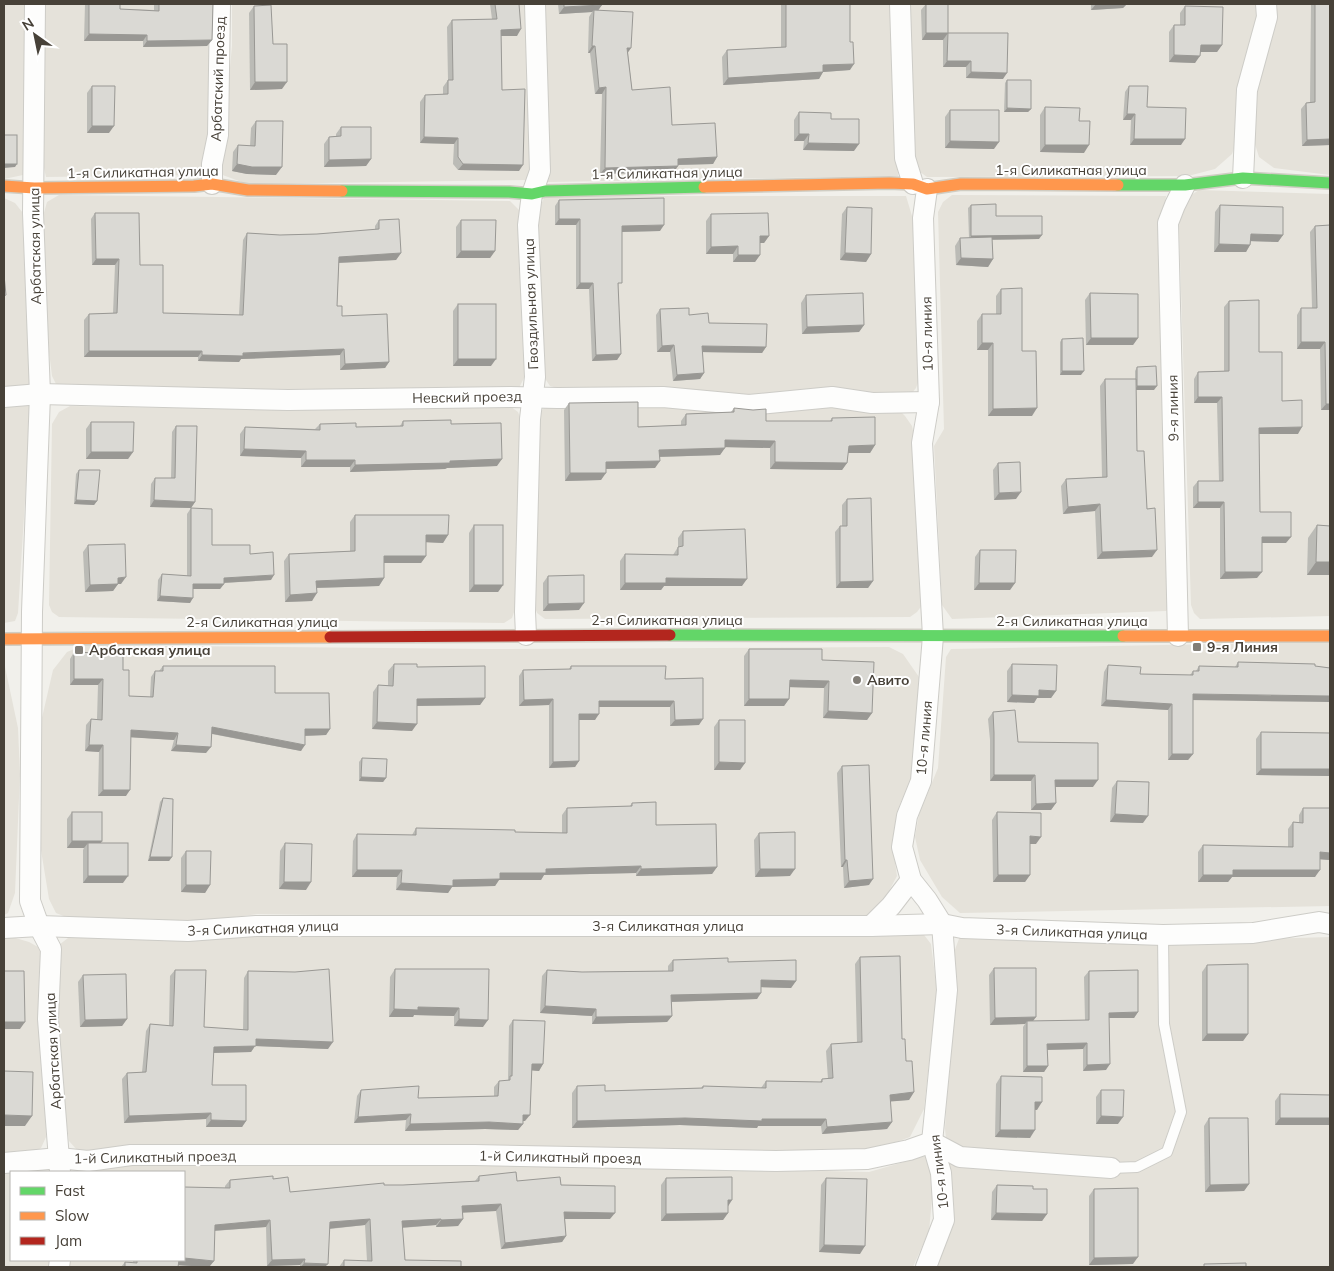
<svg xmlns="http://www.w3.org/2000/svg" width="1334" height="1271" font-family="Mulish,sans-serif">
<rect width="100%" height="100%" fill="#f1f0eb"/>
<g fill="#e5e2da">
<polygon points="4,4 30,4 30,161 23,175 4,179"/>
<polygon points="45,4 215,4 213,134 202,175 46,177 44,168"/>
<polygon points="232,4 527,4 534,170 527,180 247,184 220,174 232,46"/>
<polygon points="544,4 892,4 898,176 548,182"/>
<polygon points="907,4 1257,4 1260,20 1238,137 1232,154 1215,169 1188,176 927,177 916,169 912,155"/>
<polygon points="1275,4 1330,4 1330,175 1274,168 1259,157 1253,138 1254,90"/>
<polygon points="1199,190 1330,194 1330,616 1200,619 1194,613 1191,605 1179,227 1180,209 1188,197"/>
<polygon points="59,195 510,201 519,210 524,225 528,362 525,376 519,388 509,392 65,389 56,384 52,376 48,344 43,216 47,202"/>
<polygon points="952,195 1166,196 1163,218 1175,602 1166,611 952,619 942,605 934,446 944,429 938,212 943,202"/>
<polygon points="545,196 906,196 912,216 917,251 919,380 916,388 908,398 748,397 558,388 550,386 544,377 534,220"/>
<polygon points="4,198 15,203 26,217 31,374 29,435 18,613 15,621 4,623"/>
<polygon points="833,404 896,407 905,416 912,426 915,440 923,604 917,612 910,617 545,619 537,613 532,601 540,412 547,405"/>
<polygon points="70,406 289,410 510,406 518,412 522,422 515,609 512,618 504,623 59,617 52,612 49,605 52,424 59,412"/>
<polygon points="1330,642 1330,906 960,913 942,897 920,860 915,837 919,814 938,768 946,657 951,649"/>
<polygon points="84,645 490,649 889,647 903,654 919,677 913,776 900,804 892,841 897,876 882,904 864,917 836,923 257,914 185,923 71,919 56,913 49,899 39,838 41,722 53,670 67,652"/>
<polygon points="4,662 18,728 20,774 15,893 8,913 4,915"/>
<polygon points="921,931 931,944 937,991 924,1109 910,1137 867,1153 89,1154 77,1150 69,1141 53,1021 59,945 68,938"/>
<polygon points="960,936 1263,939 1330,937 1330,1267 936,1267 954,1208 945,1129 953,989 953,955"/>
<polygon points="4,937 12,937 29,942 38,947 43,956 46,1137 41,1148 29,1154 4,1157"/>
<polygon points="925,1156 934,1178 929,1231 913,1267 64,1267 64,1260 184,1260 184,1172 73,1172 75,1170 88,1167 135,1161 476,1163 869,1172"/>
<polygon points="39,1170 42,1172 11,1172 11,1260 55,1260 55,1267 4,1267 4,1171"/>
</g>
<g fill="none" stroke-linecap="round" stroke-linejoin="round">
<g stroke="#cdccc7" stroke-width="12">
<polyline id="lane" points="1111,1168 1137,1167 1167,1152 1181,1112 1164,1024 1163,935"/>
</g>
<g stroke="#cdccc7" stroke-width="22">
<g id="street">
<polyline points="35,4 33,213 40,394 32,612 30,901 39,926 51,949 48,1019 60,1172"/>
<polyline points="900,4 905,158 913,184"/>
<polyline points="1243,178 1247,90 1267,17 1266,4"/>
<polyline points="212,184 212,164 218,135 220,4"/>
<polyline points="4,397 40,394 288,400 510,397 558,398 663,397 749,405 832,397 872,403 929,402"/>
<polyline points="526,635 525,612 530,419 535,377 528,225 532,194 540,171 535,4"/>
<polyline points="1178,636 1168,223 1175,205 1185,185"/>
<polyline points="871,926 891,906 911,880"/>
<polyline points="4,928 39,926 188,931 256,926 871,926 942,924 962,928 1163,935 1253,933 1319,922 1330,924"/>
<polyline points="4,1163 59,1158 88,1161 131,1155 474,1155 776,1161 867,1159 909,1150 932,1142 960,1157 1111,1168"/>
<polyline points="59,1267 60,1260"/>
<polyline points="926,1267 944,1220 941,1173 932,1142 947,990 942,924 927,900 911,880 902,847 907,816 921,781 933,636 922,443 929,402 923,218 927,189"/>
</g>
</g>
<g stroke="#d0cdc3" stroke-width="14">
<g id="fast">
<polyline points="1118,185 1185,185 1243,178 1330,183"/>
<polyline points="342,191 509,192 532,194 545,191 704,187"/>
<polyline points="670,635 1123,636"/>
</g>
</g>
<g stroke="#d0cdc3" stroke-width="14">
<g id="slow">
<polyline points="4,186 34,188 194,186 212,184 248,190 342,191"/>
<polyline points="704,187 889,183 913,184 927,189 961,184 1118,185"/>
<polyline points="1123,636 1330,636"/>
<polyline points="4,639 330,637"/>
</g>
</g>
<g stroke="#d0cdc3" stroke-width="14">
<polyline id="jam" points="330,637 670,635"/>
</g>
<use href="#lane" stroke="#fdfdfc" stroke-width="10"/>
<use href="#street" stroke="#fdfdfc" stroke-width="20"/>
<use href="#fast" stroke="#63d668" stroke-width="11"/>
<use href="#slow" stroke="#ff974d" stroke-width="11"/>
<use href="#jam" stroke="#b3261e" stroke-width="11"/>
</g>
<g fill="#bbbbb6">
<polygon points="85,4 120,4 120,9 154,10 154,4 213,4 212,40 207,46 143,47 143,41 84,41"/>
<polygon points="490,4 519,4 517,36 501,36 502,90 519,171 458,170 453,164 454,144 420,143 420,102 425,95 443,94 443,87 448,80 447,27 452,20 492,19"/>
<polygon points="558,4 602,4 598,10 628,53 632,90 672,125 717,157 713,164 678,165 674,172 600,174 602,94 595,94 590,53 588,53 589,17 592,12 559,14"/>
<polygon points="781,4 850,4 850,70 823,72 819,79 723,85 722,57 727,50 781,47"/>
<polygon points="926,4 948,33 1003,79 966,78 966,67 943,67 943,40 922,40 921,10"/>
<polygon points="1091,4 1127,4 1123,8 1091,10"/>
<polygon points="1311,4 1330,4 1330,145 1302,146 1301,109 1306,103 1310,102"/>
<polygon points="254,6 273,44 282,89 250,90 249,13"/>
<polygon points="1185,6 1222,45 1217,52 1200,52 1195,63 1169,62 1169,32 1174,25 1180,25 1180,13"/>
<polygon points="1007,80 1031,109 1028,112 1004,112 1005,83"/>
<polygon points="92,86 109,133 87,133 87,93"/>
<polygon points="1129,86 1147,107 1181,145 1130,145 1131,120 1123,120 1125,92"/>
<polygon points="1045,107 1084,153 1040,152 1040,115"/>
<polygon points="950,110 994,149 945,148 945,117"/>
<polygon points="799,112 831,119 854,151 803,150 804,141 794,141 794,120"/>
<polygon points="256,121 276,175 247,174 232,171 233,152 238,145 250,146 251,128"/>
<polygon points="341,127 371,159 366,166 324,167 324,144 329,137 336,136 336,134"/>
<polygon points="559,200 660,231 622,232 618,289 621,354 617,360 592,361 589,289 576,289 576,225 555,225 555,206"/>
<polygon points="971,205 996,216 1039,239 992,240 993,259 988,267 956,265 955,246 960,238 969,238 968,208"/>
<polygon points="1220,205 1283,235 1278,242 1251,241 1250,245 1246,252 1214,252 1215,212"/>
<polygon points="847,207 871,254 866,262 840,260 842,214"/>
<polygon points="1330,212 1330,410 1321,410 1320,349 1297,349 1297,315 1301,308 1312,308 1310,232 1315,226 1329,225 1329,215"/>
<polygon points="95,213 140,265 163,313 239,315 243,240 247,233 280,235 317,234 375,230 375,226 379,220 401,253 396,260 339,263 337,306 342,316 389,362 385,368 340,370 340,355 241,359 239,362 198,361 198,357 84,357 84,320 89,314 113,313 115,265 92,265 91,219"/>
<polygon points="711,214 769,236 764,243 760,243 760,255 755,262 733,262 733,254 706,254 706,221"/>
<polygon points="461,220 495,251 490,258 456,258 456,227"/>
<polygon points="1001,289 1022,351 1032,416 988,416 988,350 977,350 977,321 982,314 996,314 996,296"/>
<polygon points="1090,293 1138,338 1133,345 1086,345 1085,300"/>
<polygon points="806,295 864,325 859,332 802,334 801,303"/>
<polygon points="1229,301 1259,352 1298,434 1259,434 1260,512 1286,543 1262,543 1257,578 1220,579 1220,508 1193,508 1193,487 1198,481 1219,481 1217,403 1194,403 1194,379 1198,372 1224,371 1224,307"/>
<polygon points="458,304 491,366 453,366 453,311"/>
<polygon points="660,309 689,315 766,347 762,353 702,352 704,373 700,379 673,381 670,352 657,352 656,315"/>
<polygon points="1062,339 1081,375 1060,375 1060,342"/>
<polygon points="1137,367 1154,390 1136,390 1137,451 1147,509 1152,557 1097,559 1095,511 1063,514 1061,486 1066,479 1102,477 1100,386 1105,379 1135,379 1135,371"/>
<polygon points="569,403 638,427 681,425 681,421 686,414 731,412 734,408 766,421 830,421 832,418 875,445 870,453 848,453 847,463 842,470 770,469 770,448 725,447 720,455 660,457 655,468 606,469 601,480 565,481 564,410"/>
<polygon points="403,421 451,424 497,466 447,468 445,469 350,472 350,467 301,467 301,458 240,456 240,434 245,427 315,429 320,424 356,427 400,426"/>
<polygon points="91,422 133,452 128,459 86,459 86,429"/>
<polygon points="176,426 195,502 191,508 150,507 151,484 155,478 171,478 172,432"/>
<polygon points="998,463 1016,499 994,500 993,470"/>
<polygon points="79,470 97,501 94,505 74,504 76,474"/>
<polygon points="847,499 873,581 868,588 836,588 835,532 840,526 842,526 842,505"/>
<polygon points="191,508 212,545 271,580 224,583 224,584 220,589 193,589 190,603 157,601 158,580 162,574 187,576 187,514"/>
<polygon points="355,515 448,535 443,543 426,542 426,556 421,563 384,563 384,578 379,586 317,588 312,601 285,602 284,561 289,554 350,551 350,522"/>
<polygon points="474,525 503,585 498,592 469,592 469,533"/>
<polygon points="1317,525 1330,526 1330,575 1307,575 1308,538"/>
<polygon points="683,531 742,586 664,586 661,590 620,590 620,561 625,554 673,555 678,547 678,538"/>
<polygon points="88,545 121,584 118,584 113,591 85,592 83,552"/>
<polygon points="980,550 1015,583 1010,590 974,590 975,557"/>
<polygon points="548,576 579,610 543,611 543,583"/>
<polygon points="749,649 822,660 872,713 867,720 823,718 824,688 790,687 789,699 784,706 744,706 744,656"/>
<polygon points="74,652 123,670 129,696 150,697 151,677 155,671 159,671 163,666 275,693 330,729 326,735 305,736 301,751 212,734 206,753 171,751 174,740 130,737 126,796 98,796 99,752 85,751 86,725 91,719 97,719 98,685 70,685 70,659"/>
<polygon points="1238,662 1315,664 1193,700 1193,754 1188,760 1168,760 1168,710 1101,706 1104,672 1108,665 1140,674 1190,675 1193,671 1196,671 1199,666 1235,667"/>
<polygon points="394,664 417,667 485,698 480,705 417,706 412,731 372,729 373,692 378,685 388,685 388,671"/>
<polygon points="1012,664 1056,691 1051,698 1037,698 1034,703 1007,702 1007,671"/>
<polygon points="571,666 665,679 699,725 670,726 670,707 599,707 595,720 579,720 579,761 575,767 549,768 549,705 519,706 519,676 523,670 569,669"/>
<polygon points="993,712 1018,742 1093,787 1055,787 1056,803 1051,810 1031,810 1031,781 990,781 990,740 988,719"/>
<polygon points="719,720 745,763 740,770 714,770 714,727"/>
<polygon points="1261,732 1330,733 1330,776 1256,775 1256,739"/>
<polygon points="362,758 386,778 383,782 359,781 359,762"/>
<polygon points="842,766 869,885 844,888 843,867 841,867 837,773"/>
<polygon points="1117,781 1143,823 1110,822 1112,788"/>
<polygon points="163,798 172,857 169,861 148,861 160,802"/>
<polygon points="632,803 656,825 717,867 712,874 636,876 636,873 544,875 541,880 499,880 495,886 452,887 448,893 396,890 397,877 352,877 353,841 357,834 412,835 416,828 515,832 562,833 562,815 567,808 630,806"/>
<polygon points="1330,805 1330,860 1320,859 1315,877 1232,877 1228,882 1198,882 1198,852 1203,845 1288,847 1288,829 1293,822 1299,823 1299,815 1303,808 1330,808"/>
<polygon points="72,812 102,841 101,843 123,883 83,883 83,850 84,848 67,848 67,819"/>
<polygon points="997,812 1036,844 1030,844 1030,875 1025,882 993,882 992,820"/>
<polygon points="759,833 790,876 755,877 754,840"/>
<polygon points="285,843 306,890 279,889 280,851"/>
<polygon points="186,851 210,885 205,893 181,892 181,858"/>
<polygon points="860,957 902,1039 906,1061 914,1092 909,1100 890,1101 892,1122 887,1129 822,1134 821,1126 758,1126 757,1128 680,1125 572,1128 572,1093 577,1086 605,1091 701,1088 703,1086 761,1088 766,1081 820,1082 822,1079 828,1079 826,1051 831,1044 857,1042 855,964"/>
<polygon points="673,960 728,962 796,981 791,988 761,987 757,999 672,1002 672,1016 667,1022 592,1024 592,1016 540,1013 542,976 547,970 582,972 668,971 668,966"/>
<polygon points="1207,965 1248,1034 1243,1041 1202,1041 1202,972"/>
<polygon points="994,968 1033,1021 1085,1020 1084,977 1089,971 1138,1012 1134,1018 1109,1018 1106,1070 1083,1071 1083,1049 1047,1050 1048,1066 1044,1072 1023,1072 1023,1027 1025,1024 990,1025 989,975"/>
<polygon points="395,969 489,969 483,1027 454,1026 454,1016 414,1015 413,1017 389,1017 390,977"/>
<polygon points="175,970 204,1027 243,1030 244,978 248,971 328,1049 255,1046 251,1052 213,1053 212,1085 246,1121 242,1127 206,1127 206,1119 124,1123 122,1079 127,1073 142,1072 146,1031 150,1024 169,1026 170,976"/>
<polygon points="83,975 127,1019 122,1026 80,1027 78,982"/>
<polygon points="513,1020 543,1064 539,1071 531,1070 525,1121 523,1121 523,1124 518,1130 485,1129 405,1131 406,1120 354,1123 357,1096 361,1090 418,1098 494,1096 494,1087 499,1081 507,1081 508,1080 509,1026"/>
<polygon points="1001,1076 1037,1110 1035,1110 1030,1138 995,1137 996,1084"/>
<polygon points="1101,1090 1118,1124 1096,1124 1096,1097"/>
<polygon points="1280,1094 1330,1095 1275,1125 1275,1101"/>
<polygon points="1209,1118 1249,1184 1244,1191 1205,1192 1204,1126"/>
<polygon points="479,1176 517,1181 561,1185 610,1219 565,1219 566,1236 562,1242 501,1249 496,1211 463,1212 463,1219 458,1226 436,1227 436,1225 402,1228 405,1260 461,1267 339,1267 344,1260 367,1261 365,1225 330,1229 325,1267 300,1267 300,1265 267,1266 266,1227 214,1231 214,1261 209,1267 178,1265 178,1267 121,1267 125,1262 133,1263 133,1260 184,1260 225,1188 225,1186 230,1180 273,1179 290,1192 384,1185 403,1185 475,1181"/>
<polygon points="666,1178 728,1207 728,1213 723,1220 661,1221 661,1185"/>
<polygon points="826,1178 860,1254 819,1252 821,1185"/>
<polygon points="997,1185 1033,1189 1047,1214 1042,1221 991,1220 992,1192"/>
<polygon points="1094,1189 1133,1264 1089,1265 1089,1196"/>
</g>
<g fill="#999894">
<polygon points="724,4 753,4 723,5"/>
<polygon points="1096,4 1127,4 1123,8 1091,10"/>
<polygon points="602,5 597,12 594,10 592,12 559,14 564,7"/>
<polygon points="521,29 517,36 497,36 501,30"/>
<polygon points="926,33 948,33 943,40 922,40"/>
<polygon points="89,34 147,35 143,41 84,41"/>
<polygon points="212,40 207,46 143,47 147,41"/>
<polygon points="1201,45 1222,45 1217,52 1196,52"/>
<polygon points="592,46 595,46 590,53 588,53"/>
<polygon points="627,48 631,48 627,54"/>
<polygon points="1174,55 1200,56 1195,63 1169,62"/>
<polygon points="947,61 971,61 966,67 943,67"/>
<polygon points="854,64 850,70 823,72 819,79 723,85 728,78 823,65"/>
<polygon points="971,72 1007,73 1003,79 966,78"/>
<polygon points="255,82 287,82 282,89 250,90"/>
<polygon points="606,87 602,94 595,94 599,88"/>
<polygon points="1007,108 1031,109 1028,112 1004,112"/>
<polygon points="1127,114 1135,114 1131,120 1123,120"/>
<polygon points="92,126 114,126 109,133 87,133"/>
<polygon points="799,134 809,134 804,141 794,141"/>
<polygon points="424,137 458,138 454,144 420,143"/>
<polygon points="1134,139 1185,139 1181,145 1130,145"/>
<polygon points="1330,139 1330,145 1302,146 1307,140"/>
<polygon points="950,141 999,142 994,149 945,148"/>
<polygon points="808,143 859,144 854,151 803,150"/>
<polygon points="1045,145 1089,145 1084,153 1040,152"/>
<polygon points="717,157 713,164 674,165 678,159"/>
<polygon points="371,159 366,166 324,167 329,160"/>
<polygon points="4,164 17,164 15,167 4,168"/>
<polygon points="237,164 282,167 276,175 247,174 232,171"/>
<polygon points="463,164 523,165 519,171 458,170"/>
<polygon points="678,166 674,172 600,174 605,168"/>
<polygon points="559,219 580,219 576,225 555,225"/>
<polygon points="664,225 660,231 618,232 622,226"/>
<polygon points="1251,234 1283,235 1278,242 1246,241"/>
<polygon points="1042,235 1039,239 969,240 971,236"/>
<polygon points="760,236 769,236 764,243 755,243"/>
<polygon points="1219,244 1250,245 1246,252 1214,252"/>
<polygon points="738,246 733,254 706,254 711,247"/>
<polygon points="461,251 495,251 490,258 456,258"/>
<polygon points="401,253 396,260 335,263 339,257"/>
<polygon points="845,253 871,254 866,262 840,260"/>
<polygon points="738,255 760,255 755,262 733,262"/>
<polygon points="961,258 993,259 988,267 956,265"/>
<polygon points="96,259 119,259 115,265 92,265"/>
<polygon points="580,283 593,283 589,289 576,289"/>
<polygon points="864,325 859,332 802,334 807,327"/>
<polygon points="1091,338 1138,338 1133,345 1086,345"/>
<polygon points="1301,342 1325,342 1320,349 1297,349"/>
<polygon points="982,343 993,343 988,350 977,350"/>
<polygon points="674,345 670,352 657,352 662,346"/>
<polygon points="702,346 766,347 762,353 697,352"/>
<polygon points="344,349 340,355 241,359 239,362 198,361 202,355"/>
<polygon points="89,351 202,351 198,357 84,357"/>
<polygon points="621,354 617,360 592,361 596,355"/>
<polygon points="458,359 496,359 491,366 453,366"/>
<polygon points="389,362 385,368 340,370 345,364"/>
<polygon points="1062,371 1084,371 1081,375 1060,375"/>
<polygon points="704,373 700,379 673,381 677,375"/>
<polygon points="1137,386 1157,386 1154,390 1135,390"/>
<polygon points="1198,397 1222,397 1217,403 1194,403"/>
<polygon points="1326,404 1330,404 1330,410 1321,410"/>
<polygon points="1037,408 1032,416 988,416 993,409"/>
<polygon points="1302,427 1298,434 1255,434 1259,428"/>
<polygon points="725,440 775,441 770,448 720,447"/>
<polygon points="875,445 870,453 844,453 849,446"/>
<polygon points="725,448 720,455 654,457 659,450"/>
<polygon points="244,449 306,451 301,458 240,456"/>
<polygon points="91,452 133,452 128,459 86,459"/>
<polygon points="502,459 497,466 447,468 445,469 350,472 355,465"/>
<polygon points="306,460 355,460 350,467 301,467"/>
<polygon points="660,461 655,468 601,469 606,462"/>
<polygon points="775,462 847,463 842,470 770,469"/>
<polygon points="570,473 606,473 601,480 565,481"/>
<polygon points="1021,492 1016,499 994,500 999,493"/>
<polygon points="76,500 97,501 94,505 74,504"/>
<polygon points="154,500 195,502 191,508 150,507"/>
<polygon points="1198,502 1224,502 1220,508 1193,508"/>
<polygon points="1100,504 1095,511 1063,514 1068,507"/>
<polygon points="426,535 448,535 443,543 421,542"/>
<polygon points="1262,537 1291,537 1286,543 1257,543"/>
<polygon points="1157,550 1152,557 1097,559 1102,552"/>
<polygon points="384,556 426,556 421,563 379,563"/>
<polygon points="1316,562 1330,562 1330,575 1307,575"/>
<polygon points="1225,572 1262,572 1257,578 1220,579"/>
<polygon points="274,575 271,580 220,583 224,578"/>
<polygon points="126,577 121,584 118,584 113,591 85,592 90,585 118,578"/>
<polygon points="384,578 379,586 311,588 316,581"/>
<polygon points="666,578 747,579 742,586 664,586 661,590 620,590 625,583"/>
<polygon points="873,581 868,588 836,588 840,582"/>
<polygon points="979,583 1015,583 1010,590 974,590"/>
<polygon points="193,584 224,584 220,589 189,589"/>
<polygon points="474,585 503,585 498,592 469,592"/>
<polygon points="317,593 312,601 285,602 290,595"/>
<polygon points="160,596 193,598 190,603 157,601"/>
<polygon points="584,603 579,610 543,611 548,604"/>
<polygon points="74,679 103,679 98,685 70,685"/>
<polygon points="790,680 829,681 824,688 785,687"/>
<polygon points="1039,690 1056,691 1051,698 1037,698 1034,703 1007,702 1012,695"/>
<polygon points="1193,694 1330,696 1330,702 1189,700"/>
<polygon points="485,698 480,705 412,706 417,699"/>
<polygon points="553,699 549,705 519,706 524,700"/>
<polygon points="749,699 789,699 784,706 744,706"/>
<polygon points="1106,700 1172,704 1168,710 1101,706"/>
<polygon points="599,701 674,701 670,707 595,707"/>
<polygon points="828,711 872,713 867,720 823,718"/>
<polygon points="579,714 599,714 595,720 575,720"/>
<polygon points="703,719 699,725 670,726 675,720"/>
<polygon points="377,722 417,724 412,731 372,729"/>
<polygon points="212,727 305,745 301,751 208,733"/>
<polygon points="305,729 330,729 326,735 300,736"/>
<polygon points="131,730 178,733 174,740 126,737"/>
<polygon points="89,745 103,745 99,752 85,751"/>
<polygon points="176,745 211,747 206,753 171,751"/>
<polygon points="1172,754 1193,754 1188,760 1168,760"/>
<polygon points="579,761 575,767 549,768 553,762"/>
<polygon points="719,762 745,763 740,770 714,770"/>
<polygon points="1261,769 1330,769 1330,776 1256,775"/>
<polygon points="994,775 1035,775 1031,781 990,781"/>
<polygon points="361,777 386,778 383,782 359,781"/>
<polygon points="1055,780 1098,780 1093,787 1051,787"/>
<polygon points="103,790 130,790 126,796 98,796"/>
<polygon points="1056,803 1051,810 1031,810 1036,804"/>
<polygon points="1115,814 1148,816 1143,823 1110,822"/>
<polygon points="1030,836 1041,837 1036,844 1025,844"/>
<polygon points="72,841 102,841 97,848 88,843 84,848 67,848"/>
<polygon points="1320,852 1330,853 1330,860 1315,859"/>
<polygon points="150,857 172,857 169,861 148,861"/>
<polygon points="845,860 847,860 843,867 841,867"/>
<polygon points="641,866 636,873 544,875 541,880 499,880 495,886 452,887 448,893 396,890 401,883 453,880 500,873 546,869"/>
<polygon points="717,867 712,874 636,876 641,869"/>
<polygon points="760,869 795,869 790,876 755,877"/>
<polygon points="357,870 402,870 397,877 352,877"/>
<polygon points="1233,870 1320,870 1315,877 1232,877 1228,882 1198,882 1203,875"/>
<polygon points="998,875 1030,875 1025,882 993,882"/>
<polygon points="88,876 128,876 123,883 83,883"/>
<polygon points="873,879 869,885 844,888 849,881"/>
<polygon points="284,882 311,882 306,890 279,889"/>
<polygon points="186,885 210,885 205,893 181,892"/>
<polygon points="761,980 796,981 791,988 756,987"/>
<polygon points="761,993 757,999 667,1002 671,995"/>
<polygon points="545,1006 596,1009 592,1016 540,1013"/>
<polygon points="418,1007 459,1008 454,1016 414,1015 413,1017 389,1017 394,1009"/>
<polygon points="1138,1012 1134,1018 1105,1018 1109,1013"/>
<polygon points="672,1016 667,1022 592,1024 596,1017"/>
<polygon points="1036,1017 1031,1024 1027,1021 1025,1024 990,1025 995,1018"/>
<polygon points="127,1019 122,1026 80,1027 85,1020"/>
<polygon points="459,1019 488,1020 483,1027 454,1026"/>
<polygon points="4,1022 25,1022 20,1029 4,1029"/>
<polygon points="1207,1034 1248,1034 1243,1041 1202,1041"/>
<polygon points="256,1039 333,1042 328,1049 255,1046 251,1052 209,1053 214,1047"/>
<polygon points="1087,1043 1083,1049 1043,1050 1047,1044"/>
<polygon points="532,1064 543,1064 539,1071 527,1070"/>
<polygon points="1110,1064 1106,1070 1083,1071 1087,1065"/>
<polygon points="1027,1066 1048,1066 1044,1072 1023,1072"/>
<polygon points="914,1092 909,1100 885,1102 890,1095"/>
<polygon points="1035,1102 1042,1102 1037,1110 1030,1109"/>
<polygon points="211,1113 206,1119 124,1123 129,1116"/>
<polygon points="411,1114 406,1120 354,1123 358,1117"/>
<polygon points="4,1115 32,1116 25,1126 4,1126"/>
<polygon points="523,1115 530,1115 525,1121 519,1121"/>
<polygon points="1101,1116 1123,1117 1118,1124 1096,1124"/>
<polygon points="685,1118 762,1119 826,1119 821,1126 758,1126 757,1128 680,1125 572,1128 577,1121"/>
<polygon points="1280,1118 1330,1118 1330,1125 1275,1125"/>
<polygon points="211,1120 246,1121 242,1127 206,1127"/>
<polygon points="489,1122 523,1124 518,1130 485,1129 405,1131 410,1124"/>
<polygon points="892,1122 887,1129 822,1134 827,1127"/>
<polygon points="1000,1130 1035,1130 1030,1138 995,1137"/>
<polygon points="1249,1184 1244,1191 1205,1192 1210,1185"/>
<polygon points="728,1200 732,1200 727,1208"/>
<polygon points="501,1204 496,1211 458,1213 462,1206"/>
<polygon points="564,1212 615,1213 610,1219 559,1219"/>
<polygon points="728,1213 723,1220 661,1221 666,1214"/>
<polygon points="996,1213 1047,1214 1042,1221 991,1220"/>
<polygon points="370,1219 365,1225 326,1229 330,1222"/>
<polygon points="441,1219 436,1225 397,1228 402,1221"/>
<polygon points="463,1219 458,1226 436,1227 441,1220"/>
<polygon points="270,1220 266,1227 210,1231 215,1225"/>
<polygon points="566,1236 562,1242 501,1249 505,1243"/>
<polygon points="824,1245 865,1246 860,1254 819,1252"/>
<polygon points="1138,1257 1133,1264 1089,1265 1094,1258"/>
<polygon points="184,1258 214,1261 209,1267 174,1265 178,1260 184,1260"/>
<polygon points="305,1259 300,1265 267,1266 272,1260"/>
<polygon points="304,1263 328,1264 325,1267 301,1267"/>
</g>
<g fill="#dad9d4" stroke="#999894">
<polygon points="89,4 120,4 120,9 159,11 159,4 213,4 212,40 147,41 147,35 89,34"/>
<polygon points="495,4 519,4 521,29 501,30 502,90 525,89 523,165 463,164 458,157 458,138 424,137 425,95 448,94 448,80 453,80 452,20 497,19"/>
<polygon points="564,4 602,4 602,5 564,7"/>
<polygon points="786,4 850,4 850,42 853,42 854,64 823,65 823,72 728,78 727,50 786,47"/>
<polygon points="926,4 948,4 948,33 1008,33 1007,73 971,72 971,61 947,61 948,33 926,33"/>
<polygon points="1315,4 1330,4 1330,139 1307,140 1306,103 1315,102"/>
<polygon points="271,5 273,44 287,44 287,82 255,82 254,6"/>
<polygon points="1185,6 1223,7 1222,45 1201,45 1200,56 1174,55 1174,25 1185,25"/>
<polygon points="594,10 633,12 631,48 627,48 632,90 670,87 672,125 715,123 717,157 678,159 678,166 605,168 606,87 599,88 595,46 592,46"/>
<polygon points="1007,80 1031,80 1031,109 1007,108"/>
<polygon points="92,86 115,86 114,126 92,126"/>
<polygon points="1129,86 1148,86 1147,107 1186,108 1185,139 1134,139 1135,114 1127,114"/>
<polygon points="1045,107 1080,108 1079,121 1090,121 1089,145 1045,145"/>
<polygon points="950,110 999,110 999,142 950,141"/>
<polygon points="799,112 831,113 831,119 859,119 859,144 808,143 809,134 799,134"/>
<polygon points="256,121 283,121 282,167 252,167 237,164 238,145 255,146"/>
<polygon points="341,127 371,127 371,159 329,160 329,137 341,136"/>
<rect x="4" y="135" width="13" height="29"/>
<polygon points="664,198 664,225 622,226 622,283 618,283 621,354 596,355 593,283 580,283 580,219 559,219 559,200"/>
<polygon points="996,204 996,216 1042,216 1042,235 971,236 971,205"/>
<polygon points="1220,205 1283,207 1283,235 1251,234 1250,245 1219,244"/>
<polygon points="847,207 872,208 871,254 845,253"/>
<polygon points="95,213 139,213 140,265 163,265 163,313 243,315 247,233 280,235 317,234 379,229 379,220 399,219 401,253 339,257 337,306 342,306 342,316 387,314 389,362 345,364 344,349 243,353 243,356 202,355 202,351 89,351 89,314 117,313 119,259 96,259"/>
<polygon points="768,213 769,236 760,236 760,255 738,255 738,246 711,247 711,214"/>
<polygon points="461,220 496,220 495,251 461,251"/>
<polygon points="1330,225 1330,404 1326,404 1325,342 1301,342 1301,308 1317,308 1315,226"/>
<polygon points="992,237 993,259 961,258 960,238"/>
<polygon points="4,275 6,295 4,296"/>
<polygon points="1022,288 1022,351 1036,351 1037,408 993,409 993,343 982,343 982,314 1001,314 1001,289"/>
<polygon points="863,293 864,325 807,327 806,295"/>
<polygon points="1090,293 1138,294 1138,338 1091,338"/>
<polygon points="1259,300 1259,352 1282,352 1282,401 1302,400 1302,427 1259,428 1260,512 1291,512 1291,537 1262,537 1262,572 1225,572 1224,502 1198,502 1198,481 1223,481 1222,397 1198,397 1198,372 1229,371 1229,301"/>
<rect x="458" y="304" width="38" height="55"/>
<polygon points="689,308 689,315 708,313 709,323 767,324 766,347 702,346 704,373 677,375 674,345 662,346 660,309"/>
<polygon points="1083,338 1084,371 1062,371 1062,339"/>
<polygon points="1156,366 1157,386 1137,386 1137,367"/>
<polygon points="1105,379 1136,379 1137,451 1144,451 1147,509 1155,508 1157,550 1102,552 1100,504 1068,507 1066,479 1107,477"/>
<polygon points="638,402 638,427 686,425 686,414 734,412 734,408 753,410 766,409 766,421 832,421 832,418 875,417 875,445 849,446 847,463 775,462 775,441 725,440 725,448 659,450 660,461 606,462 606,473 570,473 569,403"/>
<polygon points="451,420 451,424 501,423 502,459 450,461 450,463 355,465 355,460 306,460 306,451 244,449 245,427 320,430 320,424 356,423 356,427 403,426 403,421"/>
<polygon points="91,422 134,422 133,452 91,452"/>
<polygon points="176,426 197,426 195,502 154,500 155,478 175,478"/>
<polygon points="1020,462 1021,492 999,493 998,463"/>
<polygon points="79,470 100,470 97,501 76,500"/>
<polygon points="871,498 873,581 840,582 840,526 847,526 847,499"/>
<polygon points="191,508 212,509 212,545 250,545 250,554 273,552 274,575 224,578 224,584 193,584 193,598 160,596 162,574 191,576"/>
<polygon points="355,515 449,515 448,535 426,535 426,556 384,556 384,578 316,581 317,593 290,595 289,554 355,551"/>
<rect x="474" y="525" width="29" height="60"/>
<polygon points="1317,525 1330,526 1330,562 1316,562"/>
<polygon points="745,529 747,579 666,578 666,583 625,583 625,554 678,555 678,547 683,546 683,531"/>
<polygon points="125,544 126,577 118,578 118,584 90,585 88,545"/>
<polygon points="980,550 1016,550 1015,583 979,583"/>
<polygon points="584,575 584,603 548,604 548,576"/>
<polygon points="749,649 822,649 822,660 874,662 872,713 828,711 829,681 790,680 789,699 749,699"/>
<polygon points="74,652 123,654 123,670 129,670 129,696 153,697 155,671 163,671 163,666 275,666 275,693 329,693 330,729 305,729 305,745 212,727 211,747 176,745 178,733 131,730 130,790 103,790 103,745 89,745 91,719 102,720 103,679 74,679"/>
<polygon points="1238,662 1315,664 1315,666 1330,668 1330,696 1193,694 1193,754 1172,754 1172,704 1106,700 1108,665 1141,667 1140,674 1193,675 1193,671 1199,671 1199,666 1238,667"/>
<polygon points="394,664 417,664 417,667 485,666 485,698 417,699 417,724 377,722 378,685 393,686"/>
<polygon points="1012,664 1057,665 1056,691 1039,690 1039,696 1012,695"/>
<polygon points="571,666 666,666 665,679 703,678 703,719 675,720 674,701 599,701 599,714 579,714 579,761 553,762 553,699 524,700 523,670 571,669"/>
<polygon points="1015,710 1018,742 1098,743 1098,780 1055,780 1056,803 1036,804 1035,775 994,775 994,733 993,712"/>
<polygon points="719,720 745,720 745,763 719,762"/>
<polygon points="1261,732 1330,733 1330,769 1261,769"/>
<polygon points="362,758 387,759 386,778 361,777"/>
<polygon points="869,765 873,879 849,881 847,860 845,860 842,766"/>
<polygon points="1117,781 1149,782 1148,816 1115,814"/>
<polygon points="163,798 173,799 172,857 150,857"/>
<polygon points="656,802 656,825 716,824 717,867 641,869 641,866 546,869 546,873 500,873 500,879 453,880 453,886 401,883 402,870 357,870 357,834 416,835 416,828 515,830 515,832 567,833 567,808 632,806 632,803"/>
<polygon points="1303,808 1330,808 1330,853 1320,852 1320,870 1233,870 1233,875 1203,875 1203,845 1293,847 1293,822 1303,823"/>
<rect x="72" y="812" width="30" height="29"/>
<polygon points="997,812 1041,813 1041,837 1030,836 1030,875 998,875"/>
<polygon points="795,832 795,869 760,869 759,833"/>
<rect x="88" y="843" width="40" height="33"/>
<polygon points="285,843 312,844 311,882 284,882"/>
<polygon points="186,851 211,851 210,885 186,885"/>
<polygon points="900,956 902,1039 905,1039 906,1061 912,1061 914,1092 890,1095 892,1122 827,1127 826,1119 762,1119 762,1121 685,1118 577,1121 577,1086 605,1085 605,1091 703,1088 703,1086 766,1088 766,1081 822,1082 822,1079 833,1078 831,1044 862,1042 860,957"/>
<polygon points="728,958 728,962 796,960 796,981 761,980 761,993 671,995 672,1016 596,1017 596,1009 545,1006 547,970 582,972 673,971 673,960"/>
<polygon points="1248,964 1248,1034 1207,1034 1207,965"/>
<polygon points="994,968 1036,968 1036,1017 995,1018"/>
<polygon points="329,969 333,1042 256,1039 256,1046 214,1047 212,1085 246,1085 246,1121 211,1120 211,1113 129,1116 127,1073 146,1072 150,1024 173,1026 175,970 206,970 204,1027 248,1030 248,971 295,972"/>
<polygon points="395,969 489,969 488,1020 459,1019 459,1008 418,1007 418,1010 394,1009"/>
<polygon points="1138,970 1138,1012 1109,1013 1110,1064 1087,1065 1087,1043 1047,1044 1048,1066 1027,1066 1027,1021 1089,1020 1089,971"/>
<polygon points="4,971 24,971 25,1022 4,1022"/>
<polygon points="126,974 127,1019 85,1020 83,975"/>
<polygon points="513,1020 545,1021 543,1064 532,1064 530,1115 523,1115 523,1124 489,1122 410,1124 411,1114 358,1117 361,1090 419,1086 418,1098 498,1096 499,1081 510,1080 510,1076 512,1076"/>
<polygon points="4,1071 33,1072 32,1116 4,1115"/>
<polygon points="1001,1076 1042,1077 1042,1102 1035,1102 1035,1130 1000,1130"/>
<polygon points="1101,1090 1124,1090 1123,1117 1101,1116"/>
<polygon points="1280,1094 1330,1095 1330,1118 1280,1118"/>
<polygon points="1209,1118 1248,1118 1249,1184 1210,1185"/>
<polygon points="516,1172 517,1181 560,1177 561,1185 615,1186 615,1213 564,1212 566,1236 505,1243 501,1204 462,1206 463,1219 441,1220 441,1219 402,1221 405,1260 461,1261 461,1267 344,1267 344,1260 372,1261 370,1219 330,1222 328,1264 304,1263 305,1259 272,1260 270,1220 215,1225 214,1261 184,1258 184,1187 230,1188 230,1180 273,1176 273,1179 288,1177 290,1192 384,1183 384,1185 403,1185 479,1181 479,1176"/>
<polygon points="732,1177 732,1200 728,1200 728,1213 666,1214 666,1178"/>
<polygon points="826,1178 867,1179 865,1246 824,1245"/>
<polygon points="997,1185 1033,1186 1033,1189 1047,1189 1047,1214 996,1213"/>
<polygon points="1138,1188 1138,1257 1094,1258 1094,1189"/>
<polygon points="137,1260 179,1260 178,1267 125,1267 125,1262 137,1263"/>
<polygon points="1246,1263 1246,1267 1204,1267 1204,1264"/>
</g>
<g fill="#827e77" stroke="#fff" stroke-width="2">
<rect x="1192" y="642" width="10" height="10" rx="2.5"/>
<rect x="74" y="645" width="10" height="10" rx="2.5"/>
<circle cx="857" cy="680" r="5"/>
</g>
<g text-anchor="middle" stroke-width="4" stroke-linejoin="round" paint-order="stroke">
<g font-size="14" fill="#474138" stroke="#fff">
<text transform="translate(218 79) rotate(-88)" y="5">Арбатский проезд</text>
<text x="1071" y="175">1-я Силикатная улица</text>
<text transform="translate(143 172) rotate(-1)" y="5">1-я Силикатная улица</text>
<text transform="translate(667 173) rotate(-1)" y="5">1-я Силикатная улица</text>
<text transform="translate(35 246) rotate(-91)" y="5">Арбатская улица</text>
<text transform="translate(531 304) rotate(-92)" y="5">Гвоздильная улица</text>
<text transform="translate(927 334) rotate(-91)" y="5">10-я линия</text>
<text transform="translate(467 397) rotate(-1)" y="5">Невский проезд</text>
<text transform="translate(1173 408) rotate(-91)" y="5">9-я линия</text>
<text x="667" y="625">2-я Силикатная улица</text>
<text x="1072" y="626">2-я Силикатная улица</text>
<text x="262" y="627">2-я Силикатная улица</text>
<text transform="translate(924 738) rotate(-85)" y="5">10-я линия</text>
<text x="668" y="931">3-я Силикатная улица</text>
<text transform="translate(263 928) rotate(-2)" y="5">3-я Силикатная улица</text>
<text transform="translate(1072 932) rotate(2)" y="5">3-я Силикатная улица</text>
<text transform="translate(53 1051) rotate(-93)" y="5">Арбатская улица</text>
<text transform="translate(155 1157) rotate(-1)" y="5">1-й Силикатный проезд</text>
<text transform="translate(560 1157) rotate(1)" y="5">1-й Силикатный проезд</text>
<text transform="translate(939 1172) rotate(-97)" y="5">10-я линия</text>
</g>
<g font-size="14" font-weight="bold" fill="#474138" stroke="#fff" text-anchor="start">
<text x="1207" y="652">9-я Линия</text>
<text x="89" y="655">Арбатская улица</text>
<text x="867" y="685">Авито</text>
</g>
</g>
<rect width="1334" height="1271" fill="none" stroke="#474138" stroke-width="10"/>
<rect x="10" y="1171" width="175" height="90" fill="#ffffff" stroke="#b5b3af"/>
<rect x="20" y="1187" width="25" height="8" fill="#63d668" stroke="#b5b3af"/>
<text x="55" y="1196" font-size="15" fill="#474138">Fast</text>
<rect x="20" y="1212" width="25" height="8" fill="#ff974d" stroke="#b5b3af"/>
<text x="55" y="1221" font-size="15" fill="#474138">Slow</text>
<rect x="20" y="1237" width="25" height="8" fill="#b3261e" stroke="#b5b3af"/>
<text x="55" y="1246" font-size="15" fill="#474138">Jam</text>
<g transform="translate(35 35) rotate(327)" stroke="#ffffff" stroke-width="4" paint-order="stroke">
<path d="M0-4L9 19L0 12L-9 19Z" fill="#474138"/>
<text y="-8" font-size="14" font-weight="bold" text-anchor="middle" fill="#474138">N</text>
</g>
</svg>
